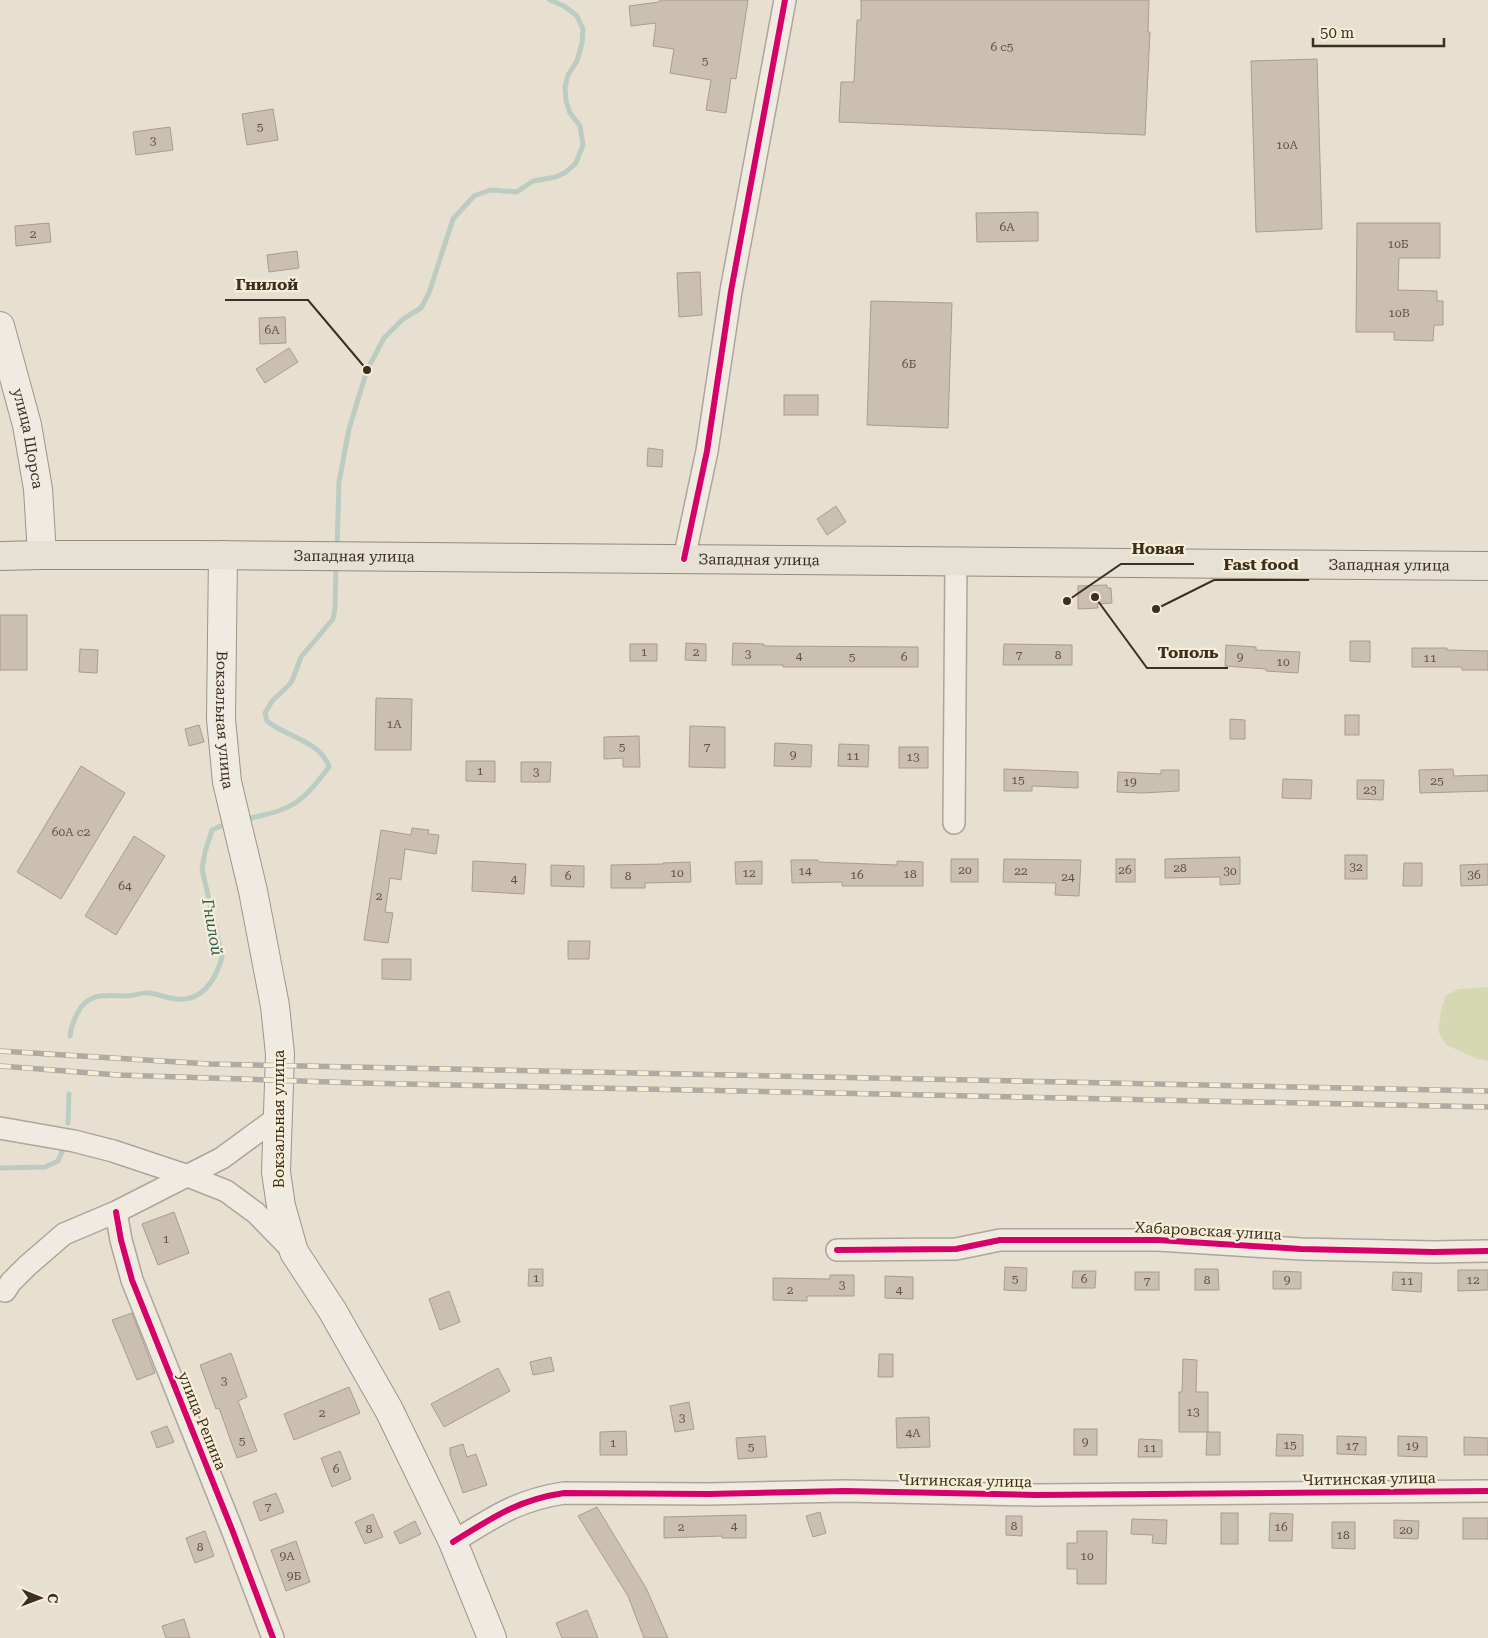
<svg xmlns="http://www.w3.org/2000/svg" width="1488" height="1638" font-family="'Roboto Serif',serif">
<rect width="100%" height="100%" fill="#e7e0d1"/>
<polygon fill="#d6d7b3" points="1488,987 1488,1061 1478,1059 1446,1045 1438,1031 1441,1010 1446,995 1459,989"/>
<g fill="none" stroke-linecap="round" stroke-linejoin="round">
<g stroke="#bcccc2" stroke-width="5">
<polyline points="337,548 339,482 349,429 367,370 384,338 403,319 421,308 429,293 453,219 474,196 490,190 517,192 533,181 556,177 566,172 576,163 583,145 580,126 570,113 566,101 565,87 568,75 577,61 582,43 583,29 577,16 564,6 550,0"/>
<path d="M250 818C294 810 303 801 329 767 321 741 286 737 267 721L265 713 272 701 287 687 292 681 301 657 333 619 335 608 336 564"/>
<path d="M70 1036C71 1027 73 1022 77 1014 87 992 106 995 126 996 134 996 142 992 149 993 158 994 167 998 176 999 202 1002 216 980 222 957L202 869 205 852 212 830 223 825"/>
<polyline points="68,1123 69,1094"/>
<polyline points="0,1168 45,1167 58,1161 64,1147"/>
</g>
</g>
<g fill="#cbbfb2" stroke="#a89c90">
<polygon points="660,0 748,0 736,79 731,78 726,113 706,110 711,80 670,73 674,49 653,46 656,23 631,26 629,6 659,2"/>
<polygon points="861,0 1149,0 1148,32 1150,32 1145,135 839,122 841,82 854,82 857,20 861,20"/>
<polygon points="1317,59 1322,229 1256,232 1251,61"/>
<polygon points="273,109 278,140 247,145 242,114"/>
<polygon points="170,127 173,150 136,155 133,132"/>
<polygon points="1038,212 1038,241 977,242 976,213"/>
<polygon points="49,223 51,242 16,246 15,226"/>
<polygon points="1357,223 1440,223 1440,258 1399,258 1398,290 1437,291 1437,301 1443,301 1443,325 1434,325 1433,341 1394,340 1394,332 1356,332"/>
<polygon points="297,251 299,268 269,272 267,255"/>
<polygon points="700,272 702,315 679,317 677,273"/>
<polygon points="871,301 952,303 948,428 867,425"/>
<polygon points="285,317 286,343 260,344 259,318"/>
<polygon points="289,348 298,362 265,383 256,369"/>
<rect x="784" y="395" width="34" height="20"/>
<polygon points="648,448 663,450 662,467 647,466"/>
<polygon points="836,506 846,522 827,535 817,519"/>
<polygon points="1107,585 1107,588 1111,588 1112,603 1097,604 1098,608 1078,609 1078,586"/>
<rect x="0" y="615" width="27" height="55"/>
<polygon points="1350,641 1370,641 1370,662 1350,661"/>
<polygon points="686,643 706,644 706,661 685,660"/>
<polygon points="733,643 764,644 764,646 918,647 918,667 783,667 783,665 732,665"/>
<rect x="630" y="644" width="27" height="17"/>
<polygon points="1004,644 1072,645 1072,665 1003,665"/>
<polygon points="1226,645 1256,647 1256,650 1300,652 1298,673 1266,671 1266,669 1225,666"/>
<polygon points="1412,648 1447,648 1447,650 1488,651 1488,670 1462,670 1462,667 1412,667"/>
<polygon points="80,649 98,650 97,673 79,672"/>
<polygon points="376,698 412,699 411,750 375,750"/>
<rect x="1345" y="715" width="14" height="20"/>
<polygon points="1230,719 1245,720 1245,739 1230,739"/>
<polygon points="199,725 204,742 189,746 185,729"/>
<polygon points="690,726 725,727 725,768 689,767"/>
<polygon points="639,736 640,767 623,767 623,758 604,759 604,737"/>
<polygon points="775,743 812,745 811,767 774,766"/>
<polygon points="839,744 869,745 868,767 838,766"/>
<rect x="899" y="747" width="29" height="21"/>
<polygon points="466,761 495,761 495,782 466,781"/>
<polygon points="521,762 551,762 550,782 521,782"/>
<polygon points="81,766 125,793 61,899 17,872"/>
<polygon points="1004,769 1078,772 1078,788 1032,786 1032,791 1004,791"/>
<polygon points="1453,769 1454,776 1488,775 1488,791 1420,793 1419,770"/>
<polygon points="1161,770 1179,770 1179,791 1142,793 1117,792 1118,772 1161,774"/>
<polygon points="1283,779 1312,780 1311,799 1282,798"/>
<polygon points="1357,780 1384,780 1383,800 1357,799"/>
<polygon points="412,828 429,830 428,834 439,835 436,854 405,849 401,880 390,878 385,912 393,913 388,943 364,940 381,830 411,835"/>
<polygon points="134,836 165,856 116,935 85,916"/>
<rect x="1345" y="855" width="22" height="24"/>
<polygon points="1240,857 1240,884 1220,885 1220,877 1165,878 1165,859"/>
<rect x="951" y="859" width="27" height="23"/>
<polygon points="1004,859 1081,860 1079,896 1055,895 1056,883 1003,882"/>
<rect x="1116" y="859" width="19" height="23"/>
<polygon points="791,860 818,860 818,862 897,865 897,861 923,862 923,886 842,886 842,882 792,883"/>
<polygon points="473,861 526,864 524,894 472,891"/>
<polygon points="762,861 762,884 736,884 735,862"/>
<polygon points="690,862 691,882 645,883 645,888 611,888 611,865 663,864 663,863"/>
<polygon points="1404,863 1422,863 1422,886 1403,886"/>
<polygon points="1488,864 1488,885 1461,886 1460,865"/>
<polygon points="551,865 584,866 584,887 551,886"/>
<polygon points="568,941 590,941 589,959 568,959"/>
<polygon points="382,959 411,959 411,980 382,979"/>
<polygon points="174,1212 189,1253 158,1265 142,1224"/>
<polygon points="1005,1267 1027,1268 1026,1291 1004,1290"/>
<polygon points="529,1269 543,1269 543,1286 528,1286"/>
<polygon points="1195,1269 1218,1269 1219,1290 1195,1290"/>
<polygon points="1458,1270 1488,1270 1488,1290 1458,1291"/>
<polygon points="1073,1271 1096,1271 1095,1288 1072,1288"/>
<polygon points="1273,1271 1301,1272 1301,1289 1273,1289"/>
<rect x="1135" y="1272" width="24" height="18"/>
<polygon points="1393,1272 1422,1273 1421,1292 1392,1290"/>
<polygon points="830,1275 854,1275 854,1296 807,1296 807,1301 773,1300 773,1278 830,1279"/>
<polygon points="885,1276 913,1277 913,1299 885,1298"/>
<polygon points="449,1291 460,1322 440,1330 429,1299"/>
<polygon points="132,1313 155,1373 137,1380 112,1320"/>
<polygon points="231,1353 247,1397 238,1401 257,1451 237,1458 219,1408 216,1409 200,1365"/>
<polygon points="879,1354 893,1354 893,1377 878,1377"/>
<polygon points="551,1357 554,1371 533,1375 530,1362"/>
<polygon points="1183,1359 1197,1360 1196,1392 1208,1392 1208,1432 1179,1432 1179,1392 1182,1392"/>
<polygon points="498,1368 510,1391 444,1427 431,1404"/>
<polygon points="349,1387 360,1413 294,1440 284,1414"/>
<polygon points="689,1402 694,1429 675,1432 670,1406"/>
<polygon points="929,1417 930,1447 897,1448 896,1418"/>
<polygon points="167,1426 174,1442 157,1448 151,1432"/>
<rect x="1074" y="1429" width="23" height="26"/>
<polygon points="626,1431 627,1455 600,1455 600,1432"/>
<polygon points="1207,1432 1220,1432 1220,1455 1206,1455"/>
<polygon points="1277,1434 1303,1435 1303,1456 1276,1456"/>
<polygon points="765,1436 767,1457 738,1459 736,1438"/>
<polygon points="1337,1436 1366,1437 1366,1455 1337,1454"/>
<polygon points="1398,1436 1427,1437 1427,1457 1398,1456"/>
<polygon points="1464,1437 1488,1438 1488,1455 1464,1455"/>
<polygon points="1139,1439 1162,1440 1162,1457 1138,1457"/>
<polygon points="463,1444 467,1457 476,1454 487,1485 463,1493 450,1454 450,1448"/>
<polygon points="340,1451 351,1479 332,1487 321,1458"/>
<polygon points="276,1493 284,1512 260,1521 253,1502"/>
<polygon points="597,1507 646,1588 668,1638 644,1638 628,1596 578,1516"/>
<polygon points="820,1512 826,1533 813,1537 806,1516"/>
<rect x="1221" y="1513" width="17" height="31"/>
<polygon points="1270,1513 1293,1514 1292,1541 1269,1541"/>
<polygon points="373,1514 383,1537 365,1544 355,1522"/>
<polygon points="746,1515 746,1538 722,1538 722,1536 664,1538 664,1517"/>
<polygon points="1006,1516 1022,1516 1022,1536 1006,1535"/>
<rect x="1463" y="1518" width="25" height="21"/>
<polygon points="1132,1519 1167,1520 1166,1544 1152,1543 1153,1535 1131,1534"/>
<polygon points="1394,1520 1419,1521 1418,1539 1394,1538"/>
<polygon points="415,1521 421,1534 400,1544 394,1532"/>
<polygon points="1332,1522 1355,1522 1355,1549 1332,1548"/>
<polygon points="205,1531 214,1556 195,1563 186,1538"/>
<polygon points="1077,1531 1107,1531 1106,1584 1077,1584 1077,1569 1067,1569 1067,1543 1077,1543"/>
<polygon points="296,1541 310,1582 286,1591 271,1550"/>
<polygon points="587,1610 598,1638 562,1638 556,1623"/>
<polygon points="184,1619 190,1638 166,1638 162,1626"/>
</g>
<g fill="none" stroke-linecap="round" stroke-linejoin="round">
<g stroke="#ada599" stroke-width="24">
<g id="minor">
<polyline points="684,559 707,451 731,291 785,0"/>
<polyline points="954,823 956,562"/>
<polyline points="0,1128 74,1141 113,1151 188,1176 226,1191 256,1213 294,1252"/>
<polyline points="116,1212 121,1240 132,1280 233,1532 273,1638"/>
<polyline points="837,1250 956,1249 1000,1240 1158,1240 1301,1249 1433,1252 1488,1251"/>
<polyline points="5,1291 11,1282 27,1266 64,1234 116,1212 222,1158 278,1117"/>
<path d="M453 1542C492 1518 517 1500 564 1493L709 1494 845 1491 1036 1495 1488 1491"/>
</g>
</g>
<g stroke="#9c958a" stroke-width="30">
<g id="secondary">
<path id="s1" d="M0 326 27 425 38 489 42 555"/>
<path id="s2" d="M223 555 221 719 227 782 253 891 275 1006 280 1054 276 1172 281 1206 294 1252 332 1310 389 1410 453 1542 492 1638"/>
</g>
</g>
<g stroke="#928b80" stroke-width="30">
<g id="primary">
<path id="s3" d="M0 556 42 555H199L1488 566"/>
</g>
</g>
<use href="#minor" stroke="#efebe3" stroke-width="21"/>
<use href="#secondary" stroke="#efebe3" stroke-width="28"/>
<use href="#primary" stroke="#e6e1d4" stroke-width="28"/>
<g stroke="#afaaa2" stroke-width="5.5">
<g id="rail">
<polyline points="0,1051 210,1064 1488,1091"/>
<polyline points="0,1066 118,1075 360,1083 1488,1107"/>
</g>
</g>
<use href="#rail" stroke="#f7eed8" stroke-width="4" stroke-dasharray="11" stroke-linecap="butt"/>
<g stroke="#f7eed8" stroke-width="9">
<g id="cycleway">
<polyline points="684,559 707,451 731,291 785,0"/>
<polyline points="116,1212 121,1240 132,1280 233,1532 273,1638"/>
<polyline points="837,1250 956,1249 1000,1240 1158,1240 1301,1249 1433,1252 1488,1251"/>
<path d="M453 1542C492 1518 517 1500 564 1493L709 1494 845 1491 1036 1495 1488 1491"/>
</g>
</g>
<use href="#cycleway" stroke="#d6006c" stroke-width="6"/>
</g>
<g text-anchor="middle" stroke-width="4.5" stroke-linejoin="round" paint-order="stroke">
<g font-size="12" fill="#605244">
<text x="1002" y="51">6 с5</text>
<text x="705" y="65">5</text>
<text x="260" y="131">5</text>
<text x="153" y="145">3</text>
<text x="1287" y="149">10А</text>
<text x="1007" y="231">6А</text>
<text x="33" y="238">2</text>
<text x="1398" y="248">10Б</text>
<text x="1399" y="317">10В</text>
<text x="272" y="334">6А</text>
<text x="909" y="368">6Б</text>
<text x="644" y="656">1</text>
<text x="696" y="656">2</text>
<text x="748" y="658">3</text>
<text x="1019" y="659">7</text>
<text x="1058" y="659">8</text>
<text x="799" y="660">4</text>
<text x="852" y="661">5</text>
<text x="904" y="661">6</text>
<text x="1240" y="661">9</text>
<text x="1430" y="662">11</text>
<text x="1283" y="666">10</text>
<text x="394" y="728">1А</text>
<text x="622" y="751">5</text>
<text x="707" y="751">7</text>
<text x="793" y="759">9</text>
<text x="853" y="760">11</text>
<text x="913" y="761">13</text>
<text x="480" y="775">1</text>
<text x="536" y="776">3</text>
<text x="1018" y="784">15</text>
<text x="1437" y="785">25</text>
<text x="1130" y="786">19</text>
<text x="1370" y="794">23</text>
<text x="71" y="836">60А с2</text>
<text x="1356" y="871">32</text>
<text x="1180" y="872">28</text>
<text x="965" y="874">20</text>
<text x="1125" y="874">26</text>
<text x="805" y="875">14</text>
<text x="1021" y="875">22</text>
<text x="1230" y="875">30</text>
<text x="677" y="877">10</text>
<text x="749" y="877">12</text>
<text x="910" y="878">18</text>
<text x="857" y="879">16</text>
<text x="1474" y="879">36</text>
<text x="568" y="880">6</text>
<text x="628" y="880">8</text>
<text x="1068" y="881">24</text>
<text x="514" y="883">4</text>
<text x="125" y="890">64</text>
<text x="379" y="900">2</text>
<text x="166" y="1243">1</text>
<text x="536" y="1282">1</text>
<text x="1015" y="1283">5</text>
<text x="1084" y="1283">6</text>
<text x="1207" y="1284">8</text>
<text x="1287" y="1284">9</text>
<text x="1473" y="1284">12</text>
<text x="1147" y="1285">7</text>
<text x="1407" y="1285">11</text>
<text x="842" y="1289">3</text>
<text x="790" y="1294">2</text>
<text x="899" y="1294">4</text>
<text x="224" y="1385">3</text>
<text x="1193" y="1416">13</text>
<text x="322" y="1417">2</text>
<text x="682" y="1422">3</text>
<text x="913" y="1437">4А</text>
<text x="242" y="1445">5</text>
<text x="1085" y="1446">9</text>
<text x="613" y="1447">1</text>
<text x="1290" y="1449">15</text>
<text x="1352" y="1450">17</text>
<text x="1412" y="1450">19</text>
<text x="751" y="1451">5</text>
<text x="1150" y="1452">11</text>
<text x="336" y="1473">6</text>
<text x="268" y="1511">7</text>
<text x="734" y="1530">4</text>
<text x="1014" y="1530">8</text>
<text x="681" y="1531">2</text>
<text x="1281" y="1531">16</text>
<text x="369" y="1533">8</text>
<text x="1406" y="1534">20</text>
<text x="1343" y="1539">18</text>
<text x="200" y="1551">8</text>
<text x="287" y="1560">9А</text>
<text x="1087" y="1560">10</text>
<text x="294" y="1580">9Б</text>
</g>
<g font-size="15" fill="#3d2e20" stroke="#f7eed8">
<text dy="5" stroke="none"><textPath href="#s1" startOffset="116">улица Щорса</textPath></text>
<text dy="5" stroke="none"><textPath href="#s3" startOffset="354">Западная улица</textPath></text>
<text dy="5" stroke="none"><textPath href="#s3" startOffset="759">Западная улица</textPath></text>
<text dy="5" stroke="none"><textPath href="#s3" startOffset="1389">Западная улица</textPath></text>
<text dy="5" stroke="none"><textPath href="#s2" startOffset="165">Вокзальная улица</textPath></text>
<text transform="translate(279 1119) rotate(-90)" y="5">Вокзальная улица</text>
<text transform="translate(1208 1231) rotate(3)" y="5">Хабаровская улица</text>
<text transform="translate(202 1421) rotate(68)" y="5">улица Репина</text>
<text transform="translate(1369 1479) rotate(-1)" y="5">Читинская улица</text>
<text transform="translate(965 1481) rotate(1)" y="5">Читинская улица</text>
</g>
<g font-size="16" font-style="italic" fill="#2f5d5a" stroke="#f7eed8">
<text transform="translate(213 927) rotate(80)" y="6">Гнилой</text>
</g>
</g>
<path fill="none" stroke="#3d2e20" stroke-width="2" d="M367 370L308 300H225M1067 601L1121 564H1194M1156 609L1214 580H1309M1095 597L1147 668H1228"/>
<g fill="#3d2e20" stroke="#f7eed8" stroke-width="2">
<circle cx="367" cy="370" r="5"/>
<circle cx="1067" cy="601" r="5"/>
<circle cx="1156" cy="609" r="5"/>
<circle cx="1095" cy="597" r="5"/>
</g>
<g font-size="16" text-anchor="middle" font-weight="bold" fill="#3d2e20" stroke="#f7eed8" stroke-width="4.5" stroke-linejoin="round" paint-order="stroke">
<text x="267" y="290">Гнилой</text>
<text x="1158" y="554">Новая</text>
<text x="1261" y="570">Fast food</text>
<text x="1188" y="658">Тополь</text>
</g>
<g transform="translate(40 1598) rotate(91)" stroke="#f7eed8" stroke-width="4" paint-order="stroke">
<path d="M0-4L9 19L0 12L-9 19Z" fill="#3d2e20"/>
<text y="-8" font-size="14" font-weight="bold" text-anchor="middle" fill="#3d2e20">С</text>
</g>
<path d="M1313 38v8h131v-8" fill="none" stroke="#3d2e20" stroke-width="2.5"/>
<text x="1320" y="38" font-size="15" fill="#3d2e20" stroke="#f7eed8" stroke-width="4" paint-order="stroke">50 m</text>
</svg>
